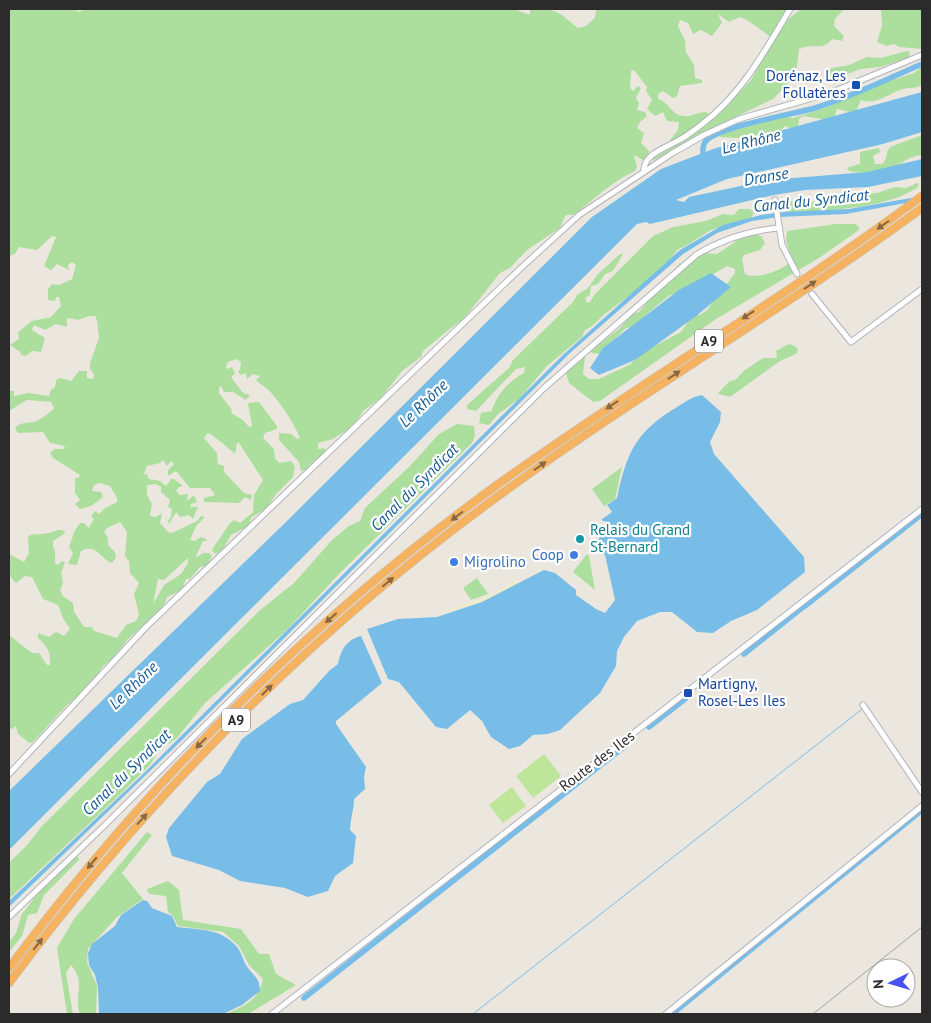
<svg xmlns="http://www.w3.org/2000/svg" width="931" height="1023" font-family="'PT Sans',sans-serif">
<rect width="100%" height="100%" fill="#ece7de"/>
<g fill="#acdf9d" fill-rule="evenodd">
<path d="M9 9H76L78 12 88 9H514L530 15V9C560 9 556 11 578 28L586 26 595 18 596 10 591 9H790L785 12 771 37 747 20 740 17 729 22 718 14 722 23 712 36 701 30 693 34 688 23 680 20 678 26 685 40 686 52 694 65 695 78 702 80V83L680 86 677 96 673 98 663 91 658 94V99C670 102 671 116 685 116 691 117 698 112 705 112L708 113V116L675 142 670 140 678 130 679 122 667 121 663 112 655 116 647 109 652 100 646 91 647 87 634 70 631 71 630 88 633 91 638 86 641 88 636 98 639 103 637 110 645 112 647 116 640 122 637 128 644 133 641 143 649 151 648 158 643 160 634 155 637 167 635 171C613 181 594 199 576 213 572 217 570 213 565 216L560 228 527 250 510 268 500 273 462 321 452 327 423 351 421 357 402 371 381 398 363 411 355 425 333 439 318 443V449L325 448 324 455 310 464 307 470 301 471 299 462 279 440V433L291 434 297 439 300 438C294 423 283 407 273 395 269 389 262 386 256 380L260 376 253 374 247 379 246 373 240 375 238 371 240 370 241 362 236 359 228 362 226 367 228 369 232 367 235 374 231 377 243 393 250 395 246 400 233 392H224L221 386 219 388V393L232 410 231 413 243 420 249 427H251L252 425 248 403 259 402 277 426V429L265 433 263 438 274 449 275 458 279 463 291 461 295 467 293 477 276 494 266 509 252 517 248 526 231 535 223 549 216 554 212 551 213 548 230 523 234 520 240 523 253 512 254 495 263 480 239 443H237L235 454C227 447 217 438 208 433L204 438 217 453 218 464 224 466V472L244 493 252 495 251 500 245 497 239 503 204 502V498L215 495 210 488H190L176 471 168 476V470L174 464 171 461 167 466 163 460 160 463 147 466 143 476 146 473 149 479 160 481 166 486 171 479H174L183 486 179 487 176 491 180 495 188 494 187 501 194 495 197 502 191 504 190 507H198L193 519 189 515 180 517 176 512 169 524 168 521 171 517 172 509 168 507 170 500 161 492V487L156 484 147 485V495L152 504 150 516 156 517 162 513 160 523 168 532 172 533 197 521 201 516 205 517 196 526 190 540 195 541 201 537 206 539 207 541H203L196 556 197 557 203 553H209L212 556 207 566 200 567 190 579H186L182 590 167 597 165 603 157 614 129 638 112 659 103 666 89 687 66 706 33 742 29 743 18 734 16 726 12 729 9 728V635L32 653H39L47 665H50C51 652 47 646 38 638V633L49 637 56 632 64 636 70 629 63 618 58 605 43 599 32 577 25 576 16 583C6 575 9 566 9 554L24 562 29 553 28 536C35 533 40 535 48 533 56 532 56 528 65 531L64 534 53 541V547L55 551V563L58 565 62 561 65 562 61 573 63 583 60 590 63 596 73 603 74 612 84 627H92L94 631 117 638 126 625 136 621 139 614 134 594 139 583 130 573 129 561 125 556 127 532 120 522 107 528 104 532 108 538V545L115 552 116 557 112 563C100 559 97 543 81 551L77 565 68 564 73 553 69 547 75 530 80 523H84L89 528 94 519 91 516 95 511 99 514 105 508 117 502V498L110 486 99 483 94 485 92 491 101 492 103 497 91 506 80 509 75 504 80 500 75 493V478H78L80 475 53 458 50 453 54 449H63L65 446 50 443 43 432 18 433 15 428C20 422 27 423 34 422 40 420 50 413 54 408L51 402 27 400 9 411 10 391H14V396L28 393 49 396 51 390 55 387 56 380 60 378 71 381 79 371H87V378L93 379 94 374 90 369V363L99 338 97 320 95 316H89L78 320 67 318V327L56 324 45 330 34 325 32 330 45 338 41 352 32 351 26 356 21 355 20 352 10 345 19 339 18 332 32 321 51 317 61 306 59 297H56L55 301 48 300V289L52 284 59 285 72 279 76 265 72 262 68 265 69 270 57 264 51 270 44 266 56 237 52 236 37 250 19 247 15 254 9 256ZM188 558V563L181 574 164 585 153 604 158 579 164 580Z"/>
<path d="M801 9H844L835 19 834 26 844 36 842 41 832 39C822 52 813 42 799 49L796 73 785 87 773 99 696 136 653 161 654 157 686 138 721 111 751 80 781 25Z"/>
<polygon points="881,9 922,9 922,49 899,47 894,44 887,46 877,42 882,26"/>
<polygon points="907,51 910,52 908,58 880,67 861,69 837,78 826,76 825,73 828,69 849,65 867,57 881,58"/>
<path d="M922 67V85C915 89 910 87 903 89 889 93 876 106 861 100L855 113 837 109 834 118 827 120 803 116 799 119 798 129 794 130 785 126 776 135 764 139 750 134 738 138 719 137 723 133 783 116 793 118 828 107 877 85 914 73Z"/>
<path d="M922 135V155C908 156 902 164 890 169 879 173 857 174 847 170L849 167 860 164V152L879 148 880 152 873 156 875 164H882C888 159 885 153 890 147Z"/>
<path d="M917 183 919 184 917 188C883 209 827 211 787 212L782 206 786 201 821 202 854 195 877 193 895 187 906 188Z"/>
<path d="M739 209H750L754 213 751 218 711 230 684 247 678 249C663 271 628 297 606 313 598 319 595 326 585 330L582 337 547 366 519 399 498 414 489 425 479 423 481 413 492 411C495 396 510 380 524 373L525 367 516 369 476 411 467 409V405L509 368 513 360 573 302 577 295 588 288 598 274 620 254H623L613 271 605 274 598 284 591 286 590 295 585 298 587 303 590 302 595 294 653 236 673 227 706 221 723 214 734 215Z"/>
<path d="M836 224H855L859 227V230L819 258 716 319 600 401 593 402 569 383 564 367 574 358 585 357 583 374 589 379H599L629 365 647 350 681 332 694 313 700 315 707 310 735 273V269L727 266 684 291 670 295 648 313 636 327 626 328 600 354 592 353 591 350 619 329 631 315 639 312 679 264 706 253 717 254 735 242 739 232H742L761 236 765 243 760 250 744 255 742 259 745 274C758 280 782 270 792 261L786 241 787 231Z"/>
<polygon points="789,344 795,346 798,350 796,354 780,361 730,397 719,394 718,393 730,381 735,380 745,370 763,358 777,358 776,351"/>
<polygon points="457,424 474,426 475,436 472,443 339,574 288,629 205,703 176,739 160,749 150,765 110,804 9,899 9,863 28,844 41,827 259,611 294,583 332,540 349,526 360,521 365,508 409,467 439,434"/>
<polygon points="622,467 615,499 604,506 592,489"/>
<polygon points="587,554 589,556 595,590 573,572"/>
<polygon points="477,578 488,594 471,600 463,588"/>
<path d="M147 832 152 835 122 873 143 899 117 917 88 949 87 962 97 986 96 1014H80C73 993 87 985 71 965L66 973 73 1014H67L57 948 74 919Z"/>
<polygon points="76,856 79,858 79,860 44,895 37,913 28,915 22,936 9,952 9,942 16,933 22,914 39,892"/>
<path d="M168 881 179 890 183 920 241 929 259 954H269L276 974 296 985 248 1014H226C244 1006 259 1000 263 979L249 965 239 946 223 932 178 926 173 916 168 912 166 896 149 894 147 889Z"/>
</g>
<polygon fill="#efedc3" points="516,581 518,583 482,602 435,614 490,596"/>
<g fill="#bde69a">
<polygon points="544,754 561,776 533,798 516,776"/>
<polygon points="512,787 526,806 503,823 489,805"/>
</g>
<g fill="#77bde8">
<polygon points="922,92 922,132 883,144 727,179 676,200 684,202 689,197 769,180 867,172 922,159 922,176 868,187 805,190 774,195 650,224 646,222 637,224 9,850 9,791 288,520 592,217 661,169 713,149"/>
<polygon points="922,196 922,200 846,214 779,217 752,221 717,233 683,254 570,353 179,743 9,907 9,901 143,774 564,354 680,250 723,225 761,215 784,212 849,209"/>
<polygon points="711,273 731,287 695,317 635,360 599,375 590,368 603,348 679,290"/>
<path d="M702 395 721 412 720 422 710 442 714 454 804 557 805 572 757 610 731 621 713 633 697 632 672 612H660L637 621 624 637 617 651 616 666 600 693 560 730 548 734 533 735 520 746 509 749 491 737 482 721 470 710 447 729 436 727 399 682 388 679 367 629 398 619 437 617 482 602 544 570 555 573 576 590V595L596 609 605 613 615 600 605 555 593 547 610 523 601 520 612 512 607 505 617 498C626 456 634 434 672 410 682 404 691 397 702 395Z"/>
<path d="M361 636 382 683 336 721V724L366 767 364 777 365 789 354 799C354 810 350 820 350 830L356 836 353 863 335 876 328 891 308 897 285 888 240 881 219 870 172 856 166 837 169 828 207 782 220 774 242 739 290 704 303 700 329 671 338 664C341 650 346 640 361 636Z"/>
<path d="M143 900 147 901 152 908 172 916 177 927C200 930 221 928 237 947 242 953 243 962 248 968 254 976 260 979 260 991L242 1005 223 1014H99L98 988 95 975 89 965 88 953 92 944 115 926 121 915Z"/>
</g>
<g fill="none" stroke-linecap="round" stroke-linejoin="round">
<polyline stroke="#77bde8" stroke-width="1" points="473,1014 861,710"/>
<g stroke="#77bde8" stroke-width="5.5">
<path d="M704 160C703 153 701 144 708 139 727 125 790 115 815 108 852 97 887 79 922 64"/>
<polyline points="805,606 922,514"/>
<polyline points="744,654 803,607"/>
<polyline points="649,727 685,699"/>
<polyline points="304,998 625,746"/>
<polyline points="672,1014 922,810"/>
</g>
<g stroke="#b1b2be" stroke-width="7">
<g id="minor">
<path d="M644 172C642 154 668 147 679 140 687 136 694 130 701 125 741 95 765 51 790 9"/>
<polyline points="775,200 782,245 797,274"/>
<polyline points="812,294 851,342 922,289"/>
<polyline points="863,705 922,792"/>
<polyline points="9,774 145,628 522,267 579,215 671,154 704,135 739,119 830,93 922,55"/>
<path d="M9 917 107 823 544 388 696 255C722 239 748 231 778 228"/>
<polyline points="272,1014 922,509"/>
<polyline points="666,1014 922,806"/>
</g>
</g>
<g stroke="#c8c8c8" stroke-width="9">
<g id="highway">
<path d="M9 968C146 784 311 620 497 485 636 385 785 298 922 196"/>
<path d="M9 983C148 797 313 630 501 494 638 394 786 308 922 208"/>
</g>
</g>
<use href="#minor" stroke="#fff" stroke-width="5"/>
<use href="#highway" stroke="#f5b260" stroke-width="8"/>
<polyline stroke="#a1a1b4" stroke-width="1" points="813,1014 922,927"/>
</g>
<defs><path id="oneway-solid" d="M-6-.8H1V-3.2L6.5 0L1 3.2V.8H-6Z" transform="scale(1.25)"/></defs>
<g fill="#866843">
<use href="#oneway-solid" transform="translate(883 225) rotate(145)"/>
<use href="#oneway-solid" transform="translate(810 285) rotate(-34)"/>
<use href="#oneway-solid" transform="translate(748 315) rotate(146)"/>
<use href="#oneway-solid" transform="translate(674 375) rotate(-34)"/>
<use href="#oneway-solid" transform="translate(612 405) rotate(146)"/>
<use href="#oneway-solid" transform="translate(540 466) rotate(-35)"/>
<use href="#oneway-solid" transform="translate(457 516) rotate(143)"/>
<use href="#oneway-solid" transform="translate(388 582) rotate(-40)"/>
<use href="#oneway-solid" transform="translate(331 618) rotate(139)"/>
<use href="#oneway-solid" transform="translate(267 690) rotate(-44)"/>
<use href="#oneway-solid" transform="translate(201 743) rotate(134)"/>
<use href="#oneway-solid" transform="translate(142 819) rotate(-48)"/>
<use href="#oneway-solid" transform="translate(92 863) rotate(130)"/>
<use href="#oneway-solid" transform="translate(38 944) rotate(-52)"/>
</g>
<g fill="#1a4fb4" stroke="#fff" stroke-width="2">
<rect x="851" y="80" width="10" height="10" rx="2.5"/>
<rect x="683" y="688" width="10" height="10" rx="2.5"/>
</g>
<circle fill="#0f9aa8" stroke="#fff" stroke-width="2" cx="580" cy="539" r="5"/>
<g fill="#3f7fe0" stroke="#fff" stroke-width="2">
<circle cx="574" cy="555" r="5"/>
<circle cx="454" cy="562" r="5"/>
</g>
<g text-anchor="middle" stroke-width="4.5" stroke-linejoin="round" paint-order="stroke">
<g fill="#fff" stroke="#6b6b6b" stroke-width="1">
<rect x="695" y="329.5" width="28" height="23" rx="4"/>
<rect x="222" y="708.5" width="28" height="23" rx="4"/>
</g>
<g font-size="14" font-weight="bold" fill="#2b2b2b">
<text x="709" y="346">A9</text>
<text x="236" y="725">A9</text>
</g>
<g font-size="15" fill="#164399" stroke="#fff" text-anchor="end">
<text x="846" y="81">Dorénaz, Les<tspan x="846" dy="17">Follatères</tspan></text>
<text x="698" y="689" text-anchor="start">Martigny,<tspan x="698" dy="17">Rosel-Les Iles</tspan></text>
</g>
<g font-size="15" fill="#0d838f" stroke="#fff" text-anchor="start">
<text x="590" y="535">Relais du Grand<tspan x="590" dy="17">St-Bernard</tspan></text>
</g>
<g font-size="15" fill="#366cbe" stroke="#fff" text-anchor="end">
<text x="564" y="560">Coop</text>
<text x="464" y="567" text-anchor="start">Migrolino</text>
</g>
<g font-size="15" fill="#2b2b2b" stroke="#fff">
<text transform="translate(597 761) rotate(-37)" y="5">Route des Iles</text>
</g>
<g font-size="16" font-style="italic" fill="#155a94" stroke="#fff">
<text transform="translate(751 141) rotate(-14)" y="6">Le Rhône</text>
<text transform="translate(766 176) rotate(-10)" y="6">Dranse</text>
<text transform="translate(811 200) rotate(-6)" y="6">Canal du Syndicat</text>
<text transform="translate(423 403) rotate(-44)" y="6">Le Rhône</text>
<text transform="translate(414 487) rotate(-45)" y="6">Canal du Syndicat</text>
<text transform="translate(133 685) rotate(-44)" y="6">Le Rhône</text>
<text transform="translate(126 772) rotate(-44)" y="6">Canal du Syndicat</text>
</g>
</g>
<rect width="931" height="1023" fill="none" stroke="#2b2b2b" stroke-width="20"/>
<g transform="translate(891 983) rotate(265)"><circle r="24" fill="#ffffff" stroke="#aaaaaa"/>
<path d="M0-4L9 19L0 12L-9 19Z" fill="#4753f0"/>
<text y="-8" font-size="14" font-weight="bold" text-anchor="middle" fill="#2b2b2b">N</text>
</g>
</svg>
